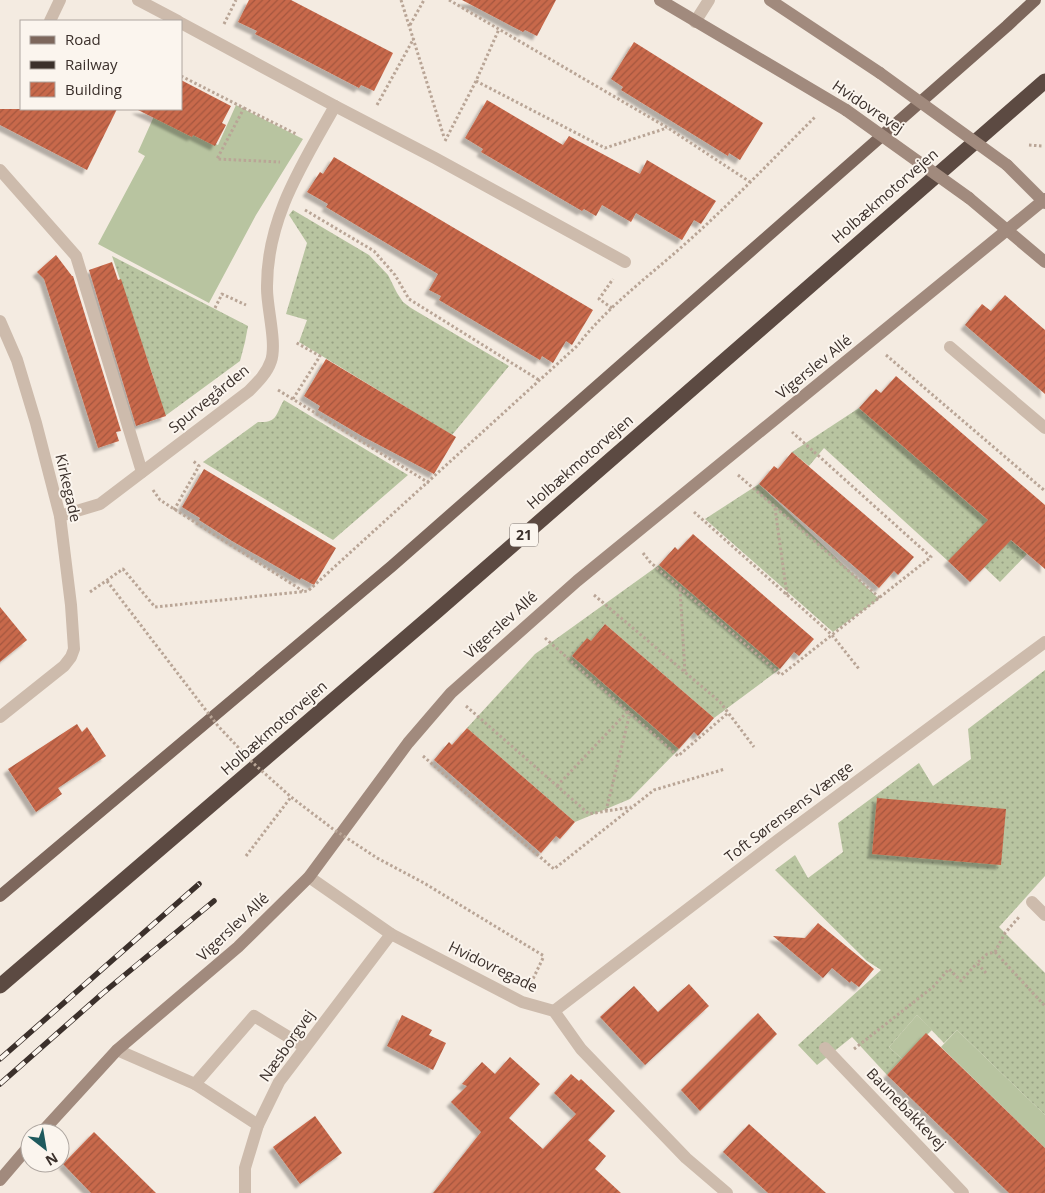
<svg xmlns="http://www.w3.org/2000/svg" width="1045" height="1193" font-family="'Open Sans',sans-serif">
<defs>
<pattern id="grass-dots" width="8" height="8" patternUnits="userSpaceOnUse" patternTransform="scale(1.25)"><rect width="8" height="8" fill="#b8c4a0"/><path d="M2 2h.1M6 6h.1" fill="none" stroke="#97a083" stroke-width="1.8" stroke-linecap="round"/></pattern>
<pattern id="building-hatch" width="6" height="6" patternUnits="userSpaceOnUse" patternTransform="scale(1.25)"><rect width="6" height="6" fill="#c8694b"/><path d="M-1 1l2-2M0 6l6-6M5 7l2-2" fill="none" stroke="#a4573f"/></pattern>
<filter id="shadow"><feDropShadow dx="-4.5" dy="4.5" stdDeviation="1" flood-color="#0004"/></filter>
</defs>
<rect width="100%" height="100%" fill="#f4ebe1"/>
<g fill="url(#grass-dots)">
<polygon points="293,210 369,255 388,275 397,293 403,302 411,308 509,366 452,435 299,342 307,320 286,314 307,243 289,215"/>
<polygon points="112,256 248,326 245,342 240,361 165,416 153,376"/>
<path d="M284 400 408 475 333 540 203 462 258 422C278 423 275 415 284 400Z"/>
<polygon points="859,408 1027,554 1000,582 963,547 948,561 824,448 809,466 792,452"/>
<polygon points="759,484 879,599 833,632 705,519"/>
<polygon points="659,565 780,669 714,718 605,624 591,641 572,656 679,749 630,799 575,822 467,728 535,654"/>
<polygon points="1045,670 1045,876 999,927 1045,973 1045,1115 957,1030 944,1043 917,1015 889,1047 902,1059 887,1075 852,1037 817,1065 798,1045 881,970 867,961 775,870 795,855 808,878 843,852 838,823 919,763 933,786 971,759 968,729"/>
</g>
<g fill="#b8c4a0">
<polygon points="236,105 303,139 256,215 209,303 98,244 145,156 138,152 155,114 218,145"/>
<polygon points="917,1015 932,1030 902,1059 889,1047"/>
<polygon points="957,1030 1045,1115 1045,1148 941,1047"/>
</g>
<g fill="url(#building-hatch)" filter="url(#shadow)">
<polygon points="249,0 291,0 393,53 374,91 361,85 359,88 255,34 257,31 238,22"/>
<polygon points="462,0 556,0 537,36 525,30 523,32"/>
<polygon points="634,42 763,123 740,160 729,153 728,156 621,90 623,87 611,79"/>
<polygon points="181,80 231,106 222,123 226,125 215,146 193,135 192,137 136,109 181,109"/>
<polygon points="487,100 563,145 569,136 640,174 647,160 716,201 701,224 694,220 682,240 636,213 631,222 602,205 596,216 584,209 582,211 481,152 483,149 465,138"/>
<polygon points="0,109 117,109 87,170 0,125"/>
<polygon points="334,157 593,310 572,345 566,341 553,363 542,356 540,360 439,300 441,296 429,290 438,274 326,207 328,204 307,192 320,172 323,174"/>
<polygon points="56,255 72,276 73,276 121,431 116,432 119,441 98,448 44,279 37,272"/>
<polygon points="112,262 118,280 121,279 166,416 136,426 89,270"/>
<polygon points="1005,295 1045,330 1045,394 965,325 982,304 991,311"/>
<polygon points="326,359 456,437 434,474 362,436 318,410 320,406 304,396"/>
<polygon points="896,376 1045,505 1045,569 1011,540 970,582 948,561 988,520 859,408 876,389 881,393"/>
<polygon points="792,452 914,557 898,575 894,571 879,588 759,484 774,466 778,469"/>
<polygon points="204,469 336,548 314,585 301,578 300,580 232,541 199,520 200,518 182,507"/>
<polygon points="693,534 814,639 799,656 794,652 780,669 659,565 675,547 678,550"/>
<polygon points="0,607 27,640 0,662"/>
<polygon points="605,624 714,718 698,736 694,732 679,749 572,656 587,638 591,641"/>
<polygon points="77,724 82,732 87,727 106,756 58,788 62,794 36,812 8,769"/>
<polygon points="467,728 575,822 560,839 556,836 541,853 434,760 449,742 452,745"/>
<polygon points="877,798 1006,809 1001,865 872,854"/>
<polygon points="818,923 874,969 859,987 851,981 850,983 832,968 823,978 773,936 805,938"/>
<polygon points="689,984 709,1006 645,1065 600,1017 634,986 658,1012"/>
<polygon points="758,1013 777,1034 700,1111 681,1090"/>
<polygon points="402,1015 432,1030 429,1035 446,1043 433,1070 387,1046"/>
<polygon points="926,1033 1045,1148 1045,1193 1009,1193 887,1075"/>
<polygon points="510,1057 540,1084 509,1118 543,1149 576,1114 554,1093 571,1074 579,1081 581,1079 615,1111 588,1140 606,1156 595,1169 621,1193 433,1193 481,1132 451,1102 467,1086 462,1084 482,1062 495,1074"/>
<polygon points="315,1116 342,1153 300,1184 273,1147"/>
<polygon points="749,1124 826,1193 768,1193 723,1152"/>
<polygon points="94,1132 156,1193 91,1193 63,1164"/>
</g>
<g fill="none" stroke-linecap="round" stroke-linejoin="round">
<g stroke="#b9a596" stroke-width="3" stroke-dasharray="2.5 2.5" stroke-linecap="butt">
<polyline points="401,0 444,137"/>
<polyline points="449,0 668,128 750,182"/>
<polyline points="224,24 236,0"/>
<polyline points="410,25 424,0"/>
<polyline points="181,76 244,108 217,159 280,162"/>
<polyline points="476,81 605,148 667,128"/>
<polyline points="377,105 414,38"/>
<polyline points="244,108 296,134"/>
<polyline points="445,141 476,81 499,29"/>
<polyline points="1029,145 1042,146"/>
<polyline points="305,210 374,251 395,275 409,299 539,380"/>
<polyline points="215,308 222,294 246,305"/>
<polyline points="612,308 599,299 613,279"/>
<polyline points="886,355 1045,491"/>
<polyline points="278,390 429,483"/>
<polyline points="293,399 320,356 295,342"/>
<polyline points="738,475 880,598"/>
<polyline points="153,490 160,500 303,591"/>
<polyline points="775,508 787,595"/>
<polyline points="174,510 199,466 192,460"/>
<polyline points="694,512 832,635 859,669"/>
<polyline points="643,553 650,562 781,675 931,557 792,432"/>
<polyline points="680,589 685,673"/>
<path d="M90 592 123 569 155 607 308 591 577 346C607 307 648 277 685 244 730 204 772 160 815 117"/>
<polyline points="594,595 720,702 754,747"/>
<polyline points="545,638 678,756 728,713"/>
<polyline points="466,706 589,814 631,807"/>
<polyline points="423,756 554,869 654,790 725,769"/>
<polyline points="557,786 628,711"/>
<polyline points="606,811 630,713"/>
<polyline points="246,856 291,797"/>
<polyline points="995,952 1045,1006"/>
<polyline points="986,973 977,963 987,954 995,952 1005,933 1019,917"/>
<polyline points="531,983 544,956"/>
<polyline points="854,1049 933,987 949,969 961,981 977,963"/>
</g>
<g stroke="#cdbbac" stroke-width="12">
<polyline points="0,170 76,256 142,472"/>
<polyline points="950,347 1045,428"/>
<polyline points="1032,902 1045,915"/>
<polyline points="825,1048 963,1193"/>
<polyline points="117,1050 195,1084"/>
<polyline points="258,1125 195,1084 254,1016 305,1047"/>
</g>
<g stroke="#cdbbac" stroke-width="12">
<polyline points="138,0 178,21"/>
<polyline points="50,21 60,0"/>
<polyline points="695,22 709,0"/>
<polyline points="181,23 335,106 435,158 625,262"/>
<polyline points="0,321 17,360 36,423 60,516 71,605 74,649 71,657 64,666 0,717"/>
<path d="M60 516 100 504 249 391C258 382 267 373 271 361 277 344 267 308 267 289 266 219 302 165 335 106"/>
<polyline points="309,877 391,934 522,1002 554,1011 581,1049 686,1158 727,1193"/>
<polyline points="554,1011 778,840 1045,642"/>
<polyline points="245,1193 245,1168 258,1125 279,1082 391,934"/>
</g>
<g stroke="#a18a7d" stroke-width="12">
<polyline points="660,0 846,110"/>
<polyline points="770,0 880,73"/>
<polyline points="1007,165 1045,203"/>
<polyline points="969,198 1045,262"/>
<polyline points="41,1133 117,1050 238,947 309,877 408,743 451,693 577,581 1045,199"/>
<polyline points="0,1180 30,1145"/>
</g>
<polyline stroke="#7d675c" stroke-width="12" points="0,896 392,566 1007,26 1035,0"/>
<polyline stroke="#5c4a42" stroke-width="15" points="0,986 437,611 1045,81"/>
<g stroke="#3b302b" stroke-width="5.5">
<g id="rail">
<polyline points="0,1059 199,884"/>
<polyline points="0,1084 103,993 214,901"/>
</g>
</g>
<use href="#rail" stroke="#fbf5ee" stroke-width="4" stroke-dasharray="11" stroke-linecap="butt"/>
<polyline stroke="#b9a596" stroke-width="3" stroke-dasharray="2.5 2.5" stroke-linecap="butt" points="107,581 218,726 253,763 291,797 333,829 377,858 424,883 544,956"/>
<g stroke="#a18a7d" stroke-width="12">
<polyline points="880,73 1007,165"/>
<polyline points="846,110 969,198"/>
</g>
</g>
<g text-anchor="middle" stroke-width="4" stroke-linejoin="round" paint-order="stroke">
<rect fill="#fbf5ee" stroke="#756b66" stroke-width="1" x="510" y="523.5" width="28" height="23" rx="4"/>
<g font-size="14" font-weight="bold" fill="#3b302b">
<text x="524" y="540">21</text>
</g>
<g font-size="15" fill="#3b302b" stroke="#fbf5ee">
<text transform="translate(868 107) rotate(34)" y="5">Hvidovrevej</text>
<text transform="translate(885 196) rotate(-41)" y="5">Holbækmotorvejen</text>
<text transform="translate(814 367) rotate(-39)" y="5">Vigerslev Allé</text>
<text transform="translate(209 399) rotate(-39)" y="5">Spurvegården</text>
<text transform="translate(580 462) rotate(-41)" y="5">Holbækmotorvejen</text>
<text transform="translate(68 488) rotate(77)" y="5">Kirkegade</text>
<text transform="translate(501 625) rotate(-42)" y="5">Vigerslev Allé</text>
<text transform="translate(274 728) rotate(-41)" y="5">Holbækmotorvejen</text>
<text transform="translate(789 812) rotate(-37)" y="5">Toft Sørensens Vænge</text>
<text transform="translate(233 927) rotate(-43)" y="5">Vigerslev Allé</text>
<text transform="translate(493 967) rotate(26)" y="5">Hvidovregade</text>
<text transform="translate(287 1046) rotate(-55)" y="5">Næsborgvej</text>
<text transform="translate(906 1109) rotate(46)" y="5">Baunebakkevej</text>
</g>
</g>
<rect x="20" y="20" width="162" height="90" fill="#fbf5ee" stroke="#aea6a0"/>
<rect x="30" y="36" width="25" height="8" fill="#7d675c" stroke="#aea6a0"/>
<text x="65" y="45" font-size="15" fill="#3b302b">Road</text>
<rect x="30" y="61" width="25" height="8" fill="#3b302b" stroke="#aea6a0"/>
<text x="65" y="70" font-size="15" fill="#3b302b">Railway</text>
<rect x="30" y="82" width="25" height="15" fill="url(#building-hatch)" stroke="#aea6a0"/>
<text x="65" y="95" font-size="15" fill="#3b302b">Building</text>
<g transform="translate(45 1148) rotate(149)"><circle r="24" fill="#fbf5ee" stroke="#aea6a0"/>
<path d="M0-4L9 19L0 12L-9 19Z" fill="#1f5a5e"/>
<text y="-8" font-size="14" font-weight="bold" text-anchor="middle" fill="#3b302b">N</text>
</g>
</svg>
